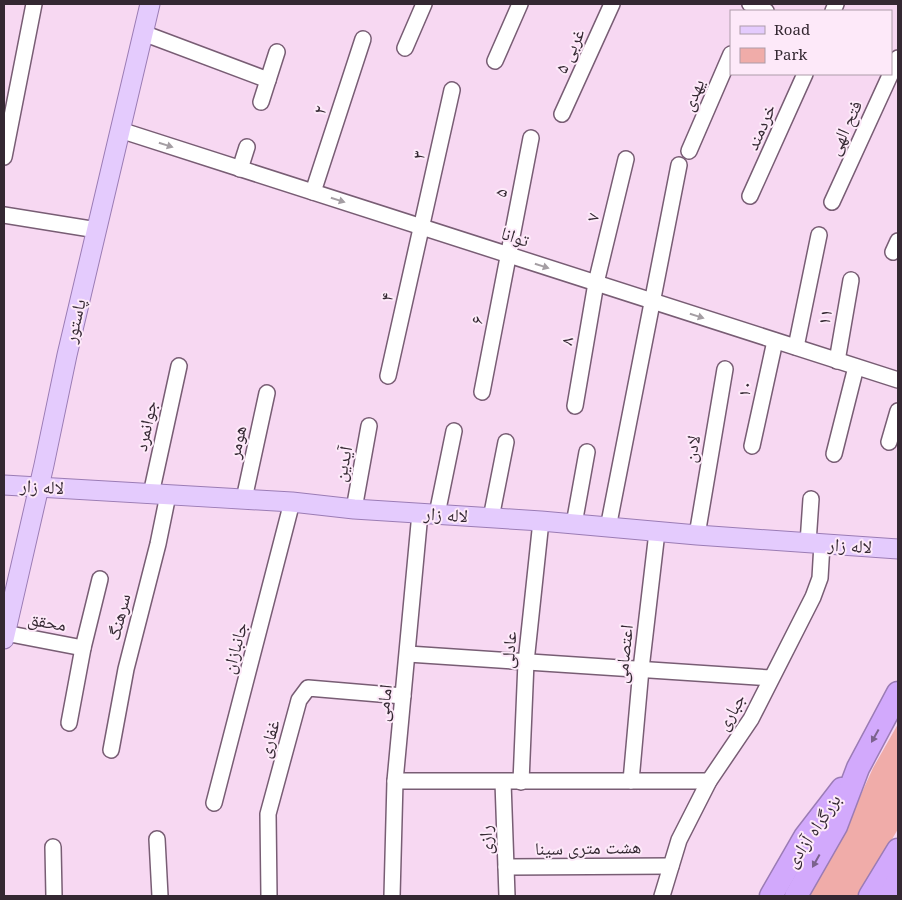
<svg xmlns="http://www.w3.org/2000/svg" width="902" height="900" font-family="'Noto Serif','Noto Naskh Arabic',serif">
<rect width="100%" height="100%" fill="#f7d8f2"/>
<polygon fill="#f0aca9" points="898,724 898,829 859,896 806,896 849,821 873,768"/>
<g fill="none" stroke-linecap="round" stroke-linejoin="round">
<g stroke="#785d74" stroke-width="18">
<g id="minor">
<polyline points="750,4 766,11"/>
<polyline points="833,11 836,4"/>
<polyline points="143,33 268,80"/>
<polyline points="405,48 424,4"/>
<polyline points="495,61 520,4"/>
<polyline points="261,102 277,52"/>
<polyline points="562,114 612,4"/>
<polyline points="120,130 898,380"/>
<polyline points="689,151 731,54"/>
<polyline points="4,157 34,4"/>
<polyline points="240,169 247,147"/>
<polyline points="313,192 363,39"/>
<polyline points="750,196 805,74"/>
<polyline points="832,202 898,58"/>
<polyline points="4,215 97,230"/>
<polyline points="893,252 898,241"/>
<polyline points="796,347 819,235"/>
<polyline points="837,361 851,280"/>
<polyline points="388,376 452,90"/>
<polyline points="482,392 531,138"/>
<polyline points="575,406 596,283 626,159"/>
<polyline points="889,442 898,411"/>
<polyline points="752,446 775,341"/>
<polyline points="834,454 856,367"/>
<polyline points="151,494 179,366"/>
<polyline points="244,499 267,393"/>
<polyline points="354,509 369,426"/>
<polyline points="437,514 454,431"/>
<polyline points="491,518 506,442"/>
<polyline points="574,524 587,452"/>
<polyline points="608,528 679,165"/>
<polyline points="697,535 725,369"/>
<polyline points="808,543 811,499"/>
<polyline points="5,633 83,648"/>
<polyline points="408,654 771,678"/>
<polyline points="69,723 83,648 100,579"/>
<polyline points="111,750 126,669 158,544 168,495"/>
<polyline points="395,781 709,781"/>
<polyline points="631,781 641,669 657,532"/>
<polyline points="503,782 507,896"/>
<polyline points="521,782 526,662 541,521"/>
<polyline points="214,803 292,502"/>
<polyline points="157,839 160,896"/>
<polyline points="53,847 54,896"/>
<polyline points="506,867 671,866"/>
<polyline points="269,896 268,814 299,700 308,688 403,696"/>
<polyline points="392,896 395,781 420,513"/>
<polyline points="662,896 679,840 709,781 751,719 813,597 820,578 822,544"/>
</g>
</g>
<g stroke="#9b7cb5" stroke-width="21">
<g id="major">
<polyline points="4,485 292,502 354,509 541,521 697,535 898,549"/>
<polyline points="4,639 44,465 67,355 150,4"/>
</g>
</g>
<g stroke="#9b7cb5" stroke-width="25">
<g id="highway">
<polyline points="771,896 805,837 842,789"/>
<polyline points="796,896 836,826 858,768 898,693"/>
<polyline points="870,896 898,850"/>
<polyline points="891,896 898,880"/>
</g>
</g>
<use href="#minor" stroke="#fff" stroke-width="15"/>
<use href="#major" stroke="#e4cbfd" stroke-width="19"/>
<use href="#highway" stroke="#d2a9fc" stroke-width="22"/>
</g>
<defs><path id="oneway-solid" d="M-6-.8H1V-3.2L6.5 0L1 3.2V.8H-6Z" transform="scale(1.25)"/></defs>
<g fill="#a49ea3">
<use href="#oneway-solid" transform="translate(166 145) rotate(18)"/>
<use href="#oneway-solid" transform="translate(338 200) rotate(18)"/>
<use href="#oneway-solid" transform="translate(542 266) rotate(18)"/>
<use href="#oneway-solid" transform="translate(697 316) rotate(18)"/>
</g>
<g fill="#7b628d">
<use href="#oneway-solid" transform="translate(875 736) rotate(119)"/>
<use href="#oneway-solid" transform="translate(816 861) rotate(119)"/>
</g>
<g text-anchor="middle" stroke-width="4" stroke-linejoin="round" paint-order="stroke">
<g font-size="18" fill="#342832" stroke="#fde9f9">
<text transform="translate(570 51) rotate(-66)" y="6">۵ غربی</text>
<text transform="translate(693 95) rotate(-67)" y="6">یهدی</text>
<text transform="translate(320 110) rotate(-72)" y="6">۲</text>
<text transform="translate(761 127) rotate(-66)" y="6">خردمند</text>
<text transform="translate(845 128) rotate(-65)" y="6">فتح الهی</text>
<text transform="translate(419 155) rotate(-78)" y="6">۳</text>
<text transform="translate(501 193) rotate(-79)" y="6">۵</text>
<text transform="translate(593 217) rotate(-76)" y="6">۷</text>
<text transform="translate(515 237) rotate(18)" y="6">توانا</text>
<text transform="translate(387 297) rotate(-77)" y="6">۴</text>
<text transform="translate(825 317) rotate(-80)" y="6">۱۱</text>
<text transform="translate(477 320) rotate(-80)" y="6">۶</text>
<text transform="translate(75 321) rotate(-77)" y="6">پاستور</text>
<text transform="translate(567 341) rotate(-80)" y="6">۸</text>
<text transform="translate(745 389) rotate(-78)" y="6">۱۰</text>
<text transform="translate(146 426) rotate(-78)" y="6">جوانمرد</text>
<text transform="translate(237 442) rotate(-78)" y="6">هومر</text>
<text transform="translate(692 449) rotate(-80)" y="6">لادن</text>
<text transform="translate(343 464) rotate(-79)" y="6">آیدین</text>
<text transform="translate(42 487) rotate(3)" y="6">لاله زار</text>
<text transform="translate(446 515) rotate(4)" y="6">لاله زار</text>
<text transform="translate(850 546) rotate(4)" y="6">لاله زار</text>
<text transform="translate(119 617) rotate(-76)" y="6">سرهنگ</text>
<text transform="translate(47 622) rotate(10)" y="6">محقق</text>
<text transform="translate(235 648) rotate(-75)" y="6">جانبازان</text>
<text transform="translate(509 650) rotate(-85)" y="6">عادلی</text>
<text transform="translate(624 654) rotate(-84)" y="6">اعتصامی</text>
<text transform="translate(384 703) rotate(-84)" y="6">امامی</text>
<text transform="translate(731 712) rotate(-60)" y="6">جباری</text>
<text transform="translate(269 739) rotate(-75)" y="6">غفاری</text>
<text transform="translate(813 831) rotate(-56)" y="6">بزرگراه آزادی</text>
<text transform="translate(486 840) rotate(-92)" y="6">رازی</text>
<text transform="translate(588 848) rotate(-1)" y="6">هشت متری سینا</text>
</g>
</g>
<rect width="902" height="900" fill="none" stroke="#342832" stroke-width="10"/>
<rect x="730" y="10" width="162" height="65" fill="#fde9f9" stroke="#ad9ca9"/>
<rect x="740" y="26" width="25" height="8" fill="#e4cbfd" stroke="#ad9ca9"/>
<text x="774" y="35" font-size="15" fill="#342832">Road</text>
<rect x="740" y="48" width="25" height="15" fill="#f0aca9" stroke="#ad9ca9"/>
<text x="774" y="60" font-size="15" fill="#342832">Park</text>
</svg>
